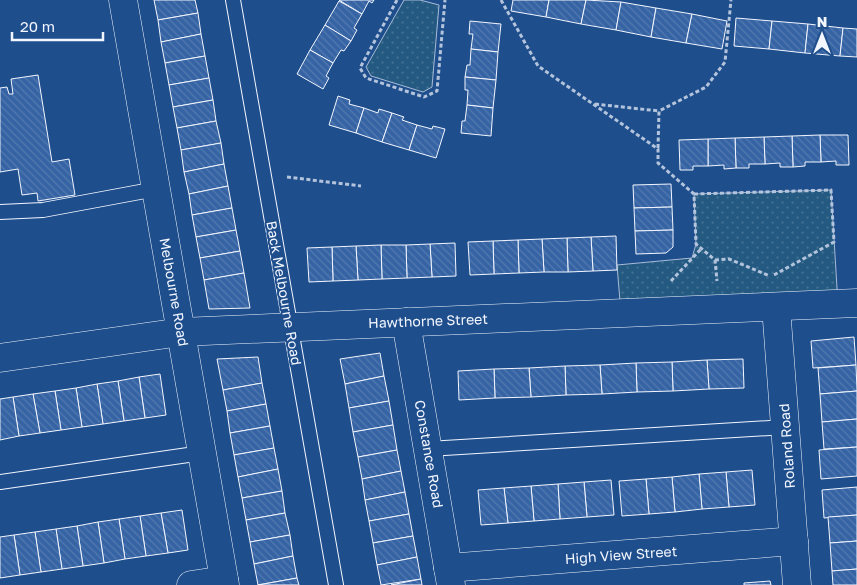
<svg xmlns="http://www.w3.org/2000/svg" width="857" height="585" font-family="'Golos Text',sans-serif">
<defs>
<pattern id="grass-dots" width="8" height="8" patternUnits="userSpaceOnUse" patternTransform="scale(1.25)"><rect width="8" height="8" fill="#245a82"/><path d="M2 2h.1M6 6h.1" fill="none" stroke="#447295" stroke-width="1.8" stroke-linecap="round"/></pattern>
<pattern id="building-back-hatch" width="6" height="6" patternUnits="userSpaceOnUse" patternTransform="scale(1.25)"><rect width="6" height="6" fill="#3563a3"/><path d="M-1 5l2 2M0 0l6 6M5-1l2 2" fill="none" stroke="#537ab1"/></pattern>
</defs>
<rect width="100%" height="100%" fill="#1f4e8c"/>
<g fill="url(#grass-dots)" stroke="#a8bbd7">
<polygon points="404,0 420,0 439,5 432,87 423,92 371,76 366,67"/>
<polygon points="831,190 838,304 621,313 617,265 692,258 696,244 694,194"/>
</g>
<g fill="url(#building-back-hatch)" stroke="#f2f6ff">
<polygon points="154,0 195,0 198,13 158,20"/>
<polygon points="339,0 374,0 372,3 369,1 362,14"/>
<polygon points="513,0 549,0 546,17 511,11"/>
<polygon points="549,0 586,0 581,24 546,17"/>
<polygon points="586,0 621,2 616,30 581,24"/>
<polygon points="339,1 362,14 354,28 357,30 351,41 325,25"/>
<polygon points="621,2 656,8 651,37 616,30"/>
<polygon points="656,8 692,14 686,43 651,37"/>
<polygon points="198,13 201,34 161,42 158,20"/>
<polygon points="692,14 727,21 722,49 686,43"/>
<polygon points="736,18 772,21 769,49 734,46"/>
<polygon points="470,21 501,24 498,52 471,49 473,34 469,34"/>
<polygon points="772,21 808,24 805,53 769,49"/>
<polygon points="808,24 843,28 840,56 805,53"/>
<polygon points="325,25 351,41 344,51 341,50 333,63 310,50"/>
<polygon points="843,28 857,29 857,57 840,56"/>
<polygon points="201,34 205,56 165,63 161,42"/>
<polygon points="471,49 498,52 496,80 465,77 467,65 470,65"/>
<polygon points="310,50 333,63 326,76 329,78 323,89 297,74"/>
<polygon points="205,56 209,78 169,85 165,63"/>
<polygon points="38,75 52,162 69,159 75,195 38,201 37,193 22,195 18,169 0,172 0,88 7,87 9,94 13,94 11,79"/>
<polygon points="465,77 496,80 493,108 467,105 468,90 465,90"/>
<polygon points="209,78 213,100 173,107 169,85"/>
<polygon points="338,96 350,100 349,104 364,108 356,133 329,125"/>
<polygon points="213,100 216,121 177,128 173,107"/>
<polygon points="467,105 493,108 491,136 461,133 462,121 465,121"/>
<polygon points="364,108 378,113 379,109 392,113 382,142 356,133"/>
<polygon points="392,113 404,117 402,120 417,125 409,150 382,142"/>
<polygon points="216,121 221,143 181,150 177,128"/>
<polygon points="417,125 432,129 433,126 445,129 436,158 409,150"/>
<polygon points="820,135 848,135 849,165 836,165 836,161 821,162"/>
<polygon points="820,135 821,162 805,162 805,166 793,167 792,136"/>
<polygon points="792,136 793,167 780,167 780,163 765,164 764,137"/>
<polygon points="764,137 765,164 749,164 749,168 736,168 735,138"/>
<polygon points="735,138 736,168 724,169 724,165 708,166 708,139"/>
<polygon points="708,139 708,166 693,166 693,170 680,170 679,140"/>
<polygon points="221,143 224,164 184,172 181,150"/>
<polygon points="224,164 228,186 189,194 184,172"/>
<polygon points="671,184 672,207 634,208 633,185"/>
<polygon points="228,186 232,208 192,215 189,194"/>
<polygon points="672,207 673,230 635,231 634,208"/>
<polygon points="232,208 236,230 196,237 192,215"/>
<polygon points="236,230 240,251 200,258 196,237"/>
<polygon points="673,230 673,247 666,253 636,254 635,231"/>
<polygon points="616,236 617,270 593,271 591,237"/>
<polygon points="591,237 593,271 568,272 567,238"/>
<polygon points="567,238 568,272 544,272 542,239"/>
<polygon points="542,239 544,272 519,273 518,240"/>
<polygon points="518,240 519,273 494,274 493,241"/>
<polygon points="493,241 494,274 470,275 468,242"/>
<polygon points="455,243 456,276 432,277 430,244"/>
<polygon points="430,244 432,277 407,278 406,245"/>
<polygon points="381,245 406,245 407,278 382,279"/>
<polygon points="381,245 382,279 358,280 356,246"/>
<polygon points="356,246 358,280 333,281 332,247"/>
<polygon points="332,247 333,281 309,282 307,248"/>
<polygon points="240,251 244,273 204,280 200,258"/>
<polygon points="244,273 250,308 209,309 204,280"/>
<polygon points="854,337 856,365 813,368 811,341"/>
<polygon points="380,353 384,376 345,384 340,359"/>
<polygon points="258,357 262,383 223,390 217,359"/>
<polygon points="743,359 744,388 709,389 707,360"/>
<polygon points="707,360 709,389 673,391 672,362"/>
<polygon points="672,362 673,391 637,392 636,363"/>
<polygon points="636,363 637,392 602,394 600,365"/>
<polygon points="600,365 602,394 566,395 565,366"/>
<polygon points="856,365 857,391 820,394 818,368"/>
<polygon points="565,366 566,395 531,397 529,368"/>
<polygon points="529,368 531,397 495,398 494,369"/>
<polygon points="494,369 495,398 459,400 458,371"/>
<polygon points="160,374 166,415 145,418 139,377"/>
<polygon points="384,376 389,401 349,408 345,384"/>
<polygon points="139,377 145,418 124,421 118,381"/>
<polygon points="118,381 124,421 103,424 97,384"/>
<polygon points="262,383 266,404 227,411 223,390"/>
<polygon points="97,384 103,424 82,427 76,388"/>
<polygon points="76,388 82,427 61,430 55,391"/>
<polygon points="55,391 61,430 40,433 33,394"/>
<polygon points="857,391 857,419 822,422 820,394"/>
<polygon points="33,394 40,433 19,436 13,397"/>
<polygon points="13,397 19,436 0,440 0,399"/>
<polygon points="389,401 393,425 353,432 349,408"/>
<polygon points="266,404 270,426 230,433 227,411"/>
<polygon points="857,419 857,447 824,449 822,422"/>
<polygon points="393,425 397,450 358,457 353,432"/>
<polygon points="270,426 274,448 234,455 230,433"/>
<polygon points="857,447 857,476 821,479 819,450"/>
<polygon points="274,448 278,469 238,477 234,455"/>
<polygon points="397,450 401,471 362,479 358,457"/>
<polygon points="278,469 282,491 242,498 238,477"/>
<polygon points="752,470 755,505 729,507 726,472"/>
<polygon points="401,471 405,492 365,500 362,479"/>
<polygon points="726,472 729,507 702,509 699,474"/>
<polygon points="699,474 702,509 675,512 672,477"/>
<polygon points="672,477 675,512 649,514 646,479"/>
<polygon points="646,479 649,514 622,516 619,481"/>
<polygon points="611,480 614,515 587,517 584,482"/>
<polygon points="584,482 587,517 560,519 558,484"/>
<polygon points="558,484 560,519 534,521 531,486"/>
<polygon points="531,486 534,521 508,523 504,488"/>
<polygon points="857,487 857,515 824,518 822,490"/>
<polygon points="504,488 508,523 481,525 478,490"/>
<polygon points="282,491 285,513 246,520 242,498"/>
<polygon points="405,492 409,514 369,521 365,500"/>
<polygon points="182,510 188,550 168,553 161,513"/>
<polygon points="161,513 168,553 146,556 140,516"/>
<polygon points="285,513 290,535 250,542 246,520"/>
<polygon points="409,514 413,536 373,543 369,521"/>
<polygon points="857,515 857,541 830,543 828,517"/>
<polygon points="140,516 146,556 125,559 119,519"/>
<polygon points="119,519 125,559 104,563 98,522"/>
<polygon points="98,522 104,563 83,566 77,526"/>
<polygon points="77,526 83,566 62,569 56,529"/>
<polygon points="56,529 62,569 41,572 35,532"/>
<polygon points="35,532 41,572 20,575 14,535"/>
<polygon points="14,535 20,575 0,578 0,537"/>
<polygon points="290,535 293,556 254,564 250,542"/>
<polygon points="413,536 417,557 377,565 373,543"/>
<polygon points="857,541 857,569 832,571 830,543"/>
<polygon points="293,556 297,578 258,585 254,564"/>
<polygon points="417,557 421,579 381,585 377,565"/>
<polygon points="857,569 857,585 833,585 832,571"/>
<polygon points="297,578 299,585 258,585"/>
<polygon points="421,579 422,585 391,585"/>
<polygon points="770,581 771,585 744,585 744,583"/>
</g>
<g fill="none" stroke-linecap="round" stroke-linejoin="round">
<g stroke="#f2f6ff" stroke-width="16">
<g id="lane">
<polyline points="233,0 336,585"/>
<polyline points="0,212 43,210 156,189"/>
<polyline points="428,449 786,427"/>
<polyline points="0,482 202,453"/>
</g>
</g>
<g stroke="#f2f6ff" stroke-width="29">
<g id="street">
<polyline points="123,0 225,585"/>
<polyline points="776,307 797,585"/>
<polyline points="406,322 451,585"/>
<polyline points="0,358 181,332 857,303"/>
<polyline points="448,568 794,541"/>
<polyline points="191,585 224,580"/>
</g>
</g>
<g stroke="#b3c4dc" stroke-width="3" stroke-dasharray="4 2.5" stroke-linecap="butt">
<polyline points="397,0 360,68 366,78 424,97 437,91 445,0"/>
<polyline points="501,0 538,66 658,149 658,163 694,194 696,244 715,260 717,281"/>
<polyline points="595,104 659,111"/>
<polyline points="658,148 659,111 706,87 725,62 731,0"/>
<polyline points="287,177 361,186"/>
<polyline points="694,194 831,190 834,242 772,276"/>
<polyline points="715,260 729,259 770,276"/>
<polyline points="671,281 701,249"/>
</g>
<use href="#lane" stroke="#1f4e8c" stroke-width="14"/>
<use href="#street" stroke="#1f4e8c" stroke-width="28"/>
</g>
<g text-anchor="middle" stroke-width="4" stroke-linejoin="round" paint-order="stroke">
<g font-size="14" fill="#f2f6ff" stroke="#1f4e8c">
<text transform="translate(174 292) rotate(80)" y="5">Melbourne Road</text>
<text transform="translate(284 293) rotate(80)" y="5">Back Melbourne Road</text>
<text transform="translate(428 321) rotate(-2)" y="5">Hawthorne Street</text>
<text transform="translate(787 446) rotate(-94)" y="5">Roland Road</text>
<text transform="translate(429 454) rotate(80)" y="5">Constance Road</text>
<text transform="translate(621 555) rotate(-4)" y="5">High View Street</text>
</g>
</g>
<g transform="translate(822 35)" stroke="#1f4e8c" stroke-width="4" paint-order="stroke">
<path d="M0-4L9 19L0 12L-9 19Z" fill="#f2f6ff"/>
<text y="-8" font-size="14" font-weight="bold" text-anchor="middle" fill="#f2f6ff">N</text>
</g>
<path d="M12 32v8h91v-8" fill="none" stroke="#f2f6ff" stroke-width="2.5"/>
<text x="20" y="32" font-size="15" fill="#f2f6ff" stroke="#1f4e8c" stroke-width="4" paint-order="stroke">20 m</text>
</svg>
